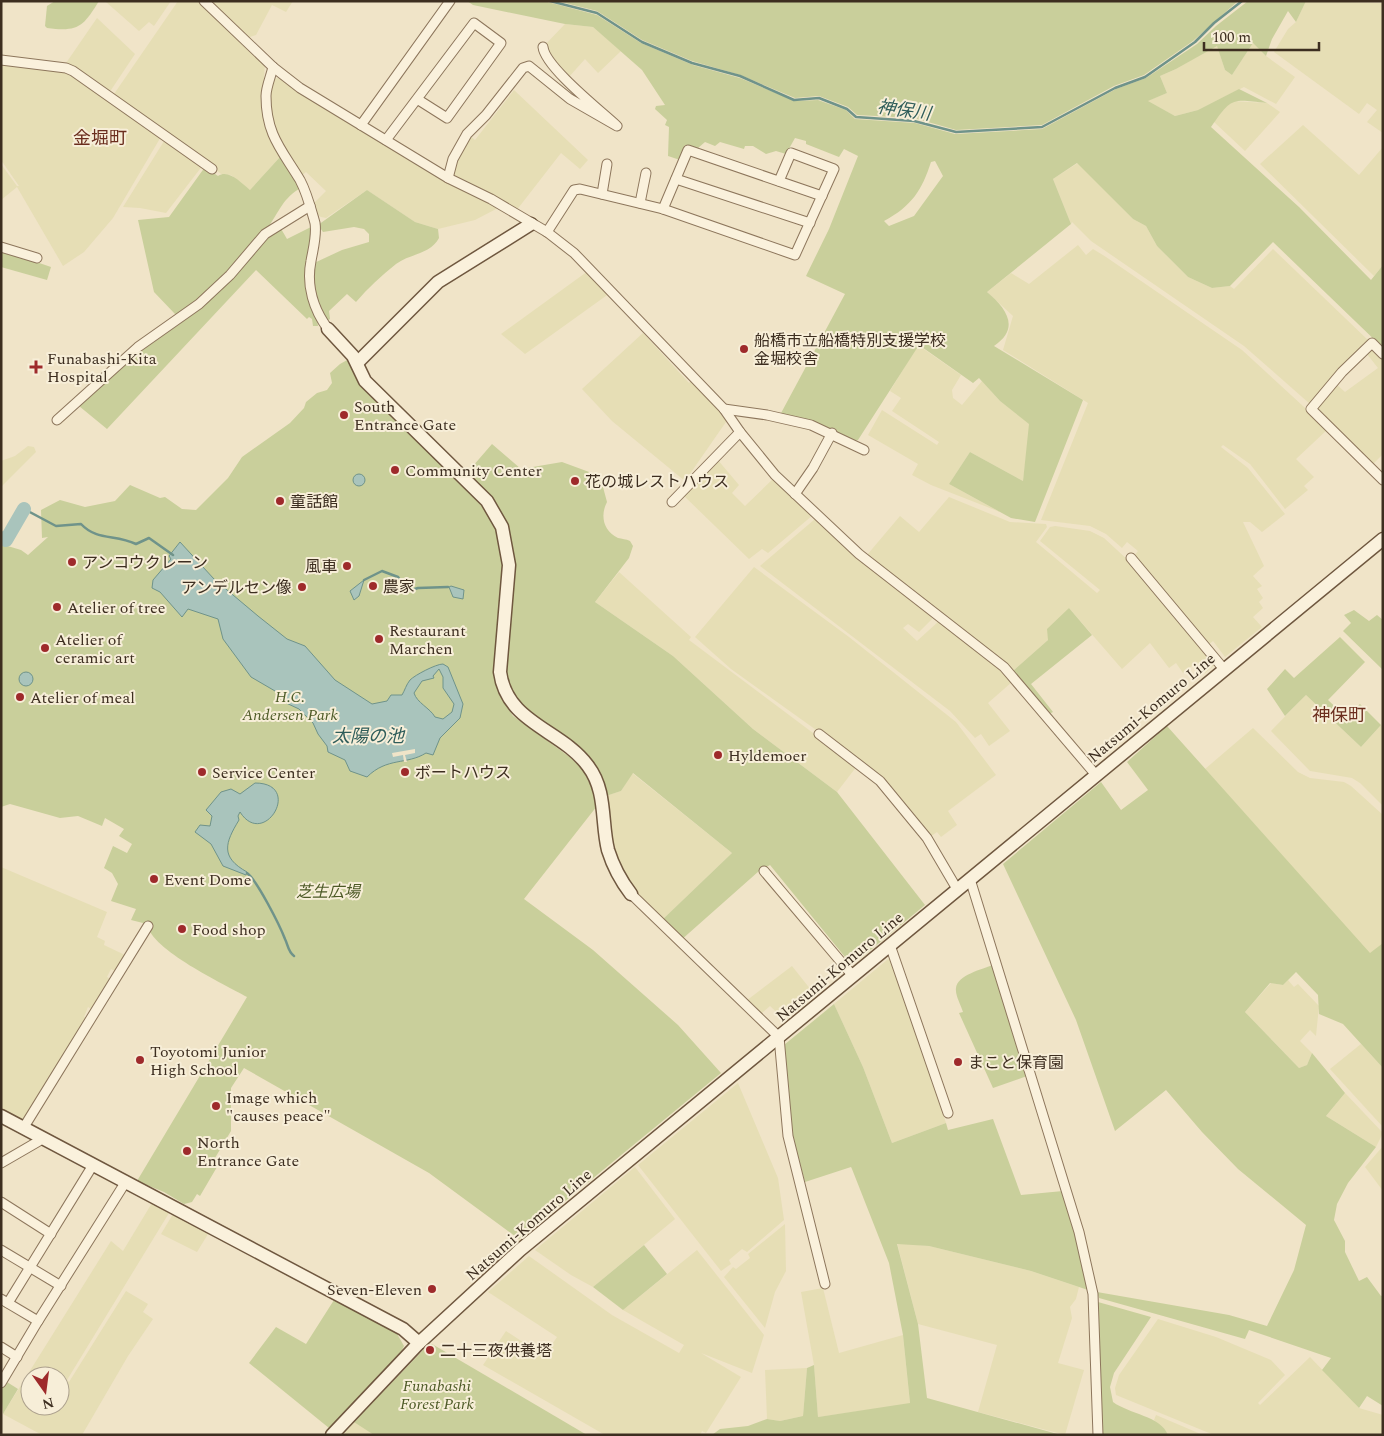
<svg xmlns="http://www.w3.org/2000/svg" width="1384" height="1436" font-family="Spectral,'Noto Sans JP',serif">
<rect width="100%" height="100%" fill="#f0e4c8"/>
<g fill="#e6deb5" fill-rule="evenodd">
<polygon points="171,1 154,26 149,22 139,31 106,2"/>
<polygon points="178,1 200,1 265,63 263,94 280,157 250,190 231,175 221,174 206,161 116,98 114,94"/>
<polygon points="209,1 293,1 286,12 272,5 256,35 247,38"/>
<polygon points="1306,1 1383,3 1383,133 1367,122 1377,110 1367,103 1359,114 1274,52 1288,29 1296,22"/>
<polygon points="97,18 135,54 111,90 108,92 64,66"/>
<polygon points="565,24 593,27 621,51 598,73 585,59 568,78 544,46"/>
<polygon points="1253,43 1266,56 1295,77 1276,104 1244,87 1198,110 1175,116 1147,101 1167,93 1160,76 1176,69 1217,45 1225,70 1232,75"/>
<polygon points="1,62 67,71 162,135 113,218 84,252 63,266 17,187 1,200 1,164 17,186 19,186 1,160"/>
<polygon points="278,78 446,181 498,208 475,220 438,229 415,222 367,190 326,218 321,217 316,214 313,204 326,191 306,172 301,176 284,154 270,114 269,94 273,79"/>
<polygon points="514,90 588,160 580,169 561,153 516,211 451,176 469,135 475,140"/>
<polygon points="1231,101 1267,103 1280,112 1245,151 1214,122 1222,108"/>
<polygon points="1303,125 1359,175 1383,147 1383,265 1374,276 1260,164"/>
<polygon points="166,138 203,165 166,213 140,208 123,207"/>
<polygon points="1078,163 1133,219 1146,226 1157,246 1188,277 1212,288 1230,286 1234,289 1273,249 1369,341 1310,404 1244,346 1091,241 1072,222 1071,224 1053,179"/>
<polygon points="1078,245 1086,255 1093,249 1106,257 1242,350 1328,429 1296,459 1314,477 1304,486 1308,490 1285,509 1250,464 1223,445 1221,447 1248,468 1285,514 1262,532 1250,522 1243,522 1264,566 1253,576 1262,586 1257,589 1263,598 1259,602 1263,608 1253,617 1262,627 1225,657 1213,641 1208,645 1133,557 1138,551 1127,542 1122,548 1106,534 1090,526 1041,520 1088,403 1003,350 1013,316 987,292 1011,273 1029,284"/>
<polygon points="588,271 610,293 525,354 501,334"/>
<polygon points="643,333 689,383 692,380 728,419 685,481 612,421 582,389"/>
<polygon points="918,345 961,375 952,390 953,398 962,405 982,381 1000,401 1030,424 1023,481 970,452 949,484 1000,512 931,485 912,475 918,464 868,435 882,410 937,445 939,442 892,411 901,398 890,391"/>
<polygon points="1373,348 1383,358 1383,454 1373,464 1315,408 1337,385 1345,392 1378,368 1367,354"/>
<polygon points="28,446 34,447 36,452 1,487 1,461 15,456"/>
<polygon points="717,459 739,485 732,493 745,506 775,477 813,515 768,553 762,549 749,559 682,494"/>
<polygon points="949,497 1010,522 1046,524 1047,527 1036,542 1097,593 1100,590 1040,541 1050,527 1055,526 1090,531 1104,538 1130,562 1217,663 1205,673 1197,662 1183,673 1176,663 1169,668 1150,643 1122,669 1069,608 1048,640 1013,671 867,555 900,516 919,532"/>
<polygon points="815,519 856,557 933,618 919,632 908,624 903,628 917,641 939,621 1002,671 1012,682 988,703 1010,731 989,746 981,734 975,738 950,711 760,566"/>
<polygon points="754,567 849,637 956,722 996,775 948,811 957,825 941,837 937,832 930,837 882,781 819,732 731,669 695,637"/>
<polygon points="619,572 691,637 689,640 857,766 837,792 753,729 673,656 595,602"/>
<polygon points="1306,695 1361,747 1381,725 1383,727 1383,806 1360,783 1352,778 1310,771 1271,731"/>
<polygon points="1253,728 1298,772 1310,778 1344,782 1351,786 1383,815 1383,943 1370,954 1205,769"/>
<polygon points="632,773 732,853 661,921 628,884 613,849 606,796 621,791"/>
<polygon points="1,867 107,912 97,937 105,941 104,945 127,956 117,972 111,969 107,977 112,980 93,1010 88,1007 84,1017 88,1019 25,1122 1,1109"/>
<polygon points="893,955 946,1123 892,1143 863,1067 834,1004"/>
<polygon points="792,966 815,995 785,1020 770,1006 761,1014 746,1001"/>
<polygon points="1288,980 1294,987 1298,984 1319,1006 1316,1036 1310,1030 1300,1041 1312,1053 1307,1065 1299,1068 1245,1012 1271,983 1283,985"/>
<polygon points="1361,1044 1383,1068 1383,1127 1330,1069"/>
<polygon points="738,1083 778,1178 784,1220 747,1252 742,1249 729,1260 731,1264 721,1271 638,1165"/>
<polygon points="1345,1093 1383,1133 1376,1147 1326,1116"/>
<polygon points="1383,1146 1383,1191 1365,1167"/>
<polygon points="635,1167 675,1219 593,1287 571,1275 535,1250"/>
<path d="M152 1203 169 1213 67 1380 69 1382 126 1291 148 1304 143 1312 153 1319 128 1356 82 1435H42L3 1414 111 1241 123 1251ZM30 1376H60V1406H30Z"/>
<polygon points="173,1214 208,1234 197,1252 161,1234"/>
<polygon points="785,1224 786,1271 775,1292 765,1328 724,1277 733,1267 736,1269 750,1258 748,1254"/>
<polygon points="897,1243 929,1246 1031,1271 1079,1287 1076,1299 1070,1307 1072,1318 1058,1363 1084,1370 1065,1435 978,1412 997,1345 918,1324"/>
<polygon points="697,1250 764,1335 752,1373 701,1353 741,1377 706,1433 702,1431 700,1435 605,1435 483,1365 506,1331 544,1356 557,1337 488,1292 529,1256 612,1315 679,1353 684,1345 623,1310"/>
<polygon points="823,1288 839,1353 903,1335 910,1404 818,1417 814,1365 801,1292"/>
<polygon points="1158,1319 1216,1337 1271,1360 1285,1375 1258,1403 1260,1405 1310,1357 1359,1408 1383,1415 1383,1435 1214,1435 1116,1395 1115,1388 1119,1375"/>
<polygon points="807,1368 803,1416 780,1421 767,1419 765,1370"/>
<polygon points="1156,1415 1203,1435 1168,1435 1154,1420"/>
<polygon points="355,1421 377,1435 343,1435"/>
</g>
<g fill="#c9cf9b" fill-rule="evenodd">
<path d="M55 1H99C83 27 78 32 47 28L45 26 47 6Z"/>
<path d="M467 1H544L597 15 641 43 693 65 740 78 795 101 818 100 846 110 855 119 915 123 955 134 1042 129 1116 89 1146 78 1197 44 1216 26 1248 1H1306L1296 22 1288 11 1272 39 1266 56 1253 43 1232 75 1225 70 1217 46 1176 69 1160 76 1167 93 1148 101 1175 116 1198 110 1239 89 1267 103C1231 99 1232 97 1211 127L1299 207 1371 280 1383 265V348L1273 242 1230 286 1212 288 1188 277 1157 246 1146 226 1133 219 1077 163 1053 179 1071 224 987 292C1006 308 1021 328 994 346L1083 400 1035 522 1011 518 949 484 970 452 1023 481 1029 424 1000 401 979 378 973 383 919 345 858 440 854 441 780 415 845 294 806 276 829 229 858 156 844 149 839 157 806 144V141L795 138 786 154 776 151 766 154 753 146H745L744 149 720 142 715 146 705 142 698 148 685 145 680 160 668 156 669 127 665 125 667 120 655 109 656 106 665 105 642 70 593 27 565 24 473 5ZM935 161 943 176 914 216 889 226 884 221C912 206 922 190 931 162Z"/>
<polygon points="557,1 1238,1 1193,41 1144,75 1114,86 1042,125 956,130 914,118 857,115 848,107 819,96 795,98 740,75 692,61 642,40 597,11"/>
<path d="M280 157 298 182 299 189C281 200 278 215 266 230 241 262 211 288 181 315L175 314 154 292 138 220 169 217 205 167 218 176C229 169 241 183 250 190Z"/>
<path d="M367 190 415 222 438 229 439 238C431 254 409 254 396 264 381 276 368 288 356 302L347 294 329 311 330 319 327 321 316 303 312 264 342 250 369 242V234L364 229 354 227 323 232 318 225Z"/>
<polygon points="313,226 308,264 318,326 313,326 312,319 309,317 307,319 256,270 107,429 79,406 140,352 202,308 232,278 267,237 280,227 287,239"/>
<polygon points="1,250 51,267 47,280 1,267"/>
<path d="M349 359 366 392 477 498 496 528 503 565 495 672 499 694 513 716 571 758 583 770 594 792 597 806 524 899 593 950 678 1025 721 1073 519 1239 429 1173 244 1068 231 1088V1131L212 1163 217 1167 200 1196 197 1194 192 1202 184 1204 164 1192 137 1181 247 997C224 984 151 950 147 924L131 920 136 909 111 901 118 884 112 873 104 868 113 846 127 853 132 844 119 836 124 829 105 818 102 826 78 816 60 818 10 804 1 807V544L21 550 28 555 48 537 42 538 41 510 60 500 85 507 115 501 130 485 160 498 165 497 182 509 196 510 228 478 242 457 290 423 304 408 306 402 317 393 327 390 332 383 330 373 340 364Z"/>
<path d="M492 444 521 469 562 462 600 476 607 502C600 515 603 531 618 538 622 539 626 539 630 541L633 546 629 558 595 602 673 656 753 729 837 792 925 905 861 958 845 957 770 865 759 871 680 941 661 921 732 853 633 773 621 791 606 796 604 788 525 712 505 682 513 557 466 474Z"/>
<polygon points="1069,608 1092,635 1031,684 1053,712 1049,714 1013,671 1048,640 1047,629"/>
<polygon points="1354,610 1369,621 1377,615 1383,620 1383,670 1343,631 1351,623 1344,615"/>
<polygon points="1340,637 1365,662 1328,700 1345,716 1360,704 1381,725 1361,747 1306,695 1285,716 1267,689 1285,669 1294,678"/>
<polygon points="1167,726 1370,953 1383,943 1383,1068 1343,1024 1319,1014 1318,995 1296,972 1283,985 1270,983 1245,1012 1299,1068 1307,1065 1312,1053 1345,1093 1326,1116 1376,1147 1348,1183 1337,1204 1334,1220 1345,1241 1345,1252 1359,1281 1367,1277 1381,1296 1383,1295 1383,1406 1367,1396 1359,1408 1322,1370 1331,1358 1249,1330 1245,1339 1099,1298 1097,1292 1229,1315 1267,1326 1294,1270 1306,1225 1238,1169 1202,1132 1166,1090 1115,1131 1076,1020 1003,864 1101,782 1121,810 1148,790 1127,762"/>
<path d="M993 965 1027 1076 993 1088 959 1013 963 1012C961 1005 955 995 956 988 957 975 983 969 993 965Z"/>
<polygon points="834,1004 863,1067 892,1143 946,1123 948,1130 993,1119 1021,1195 1063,1191 1076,1233 1088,1290 1031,1271 929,1246 897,1244 918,1324 927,1398 1061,1435 712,1435 720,1429 748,1426 767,1419 780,1421 803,1416 807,1368 814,1365 818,1417 910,1403 903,1335 889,1263 852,1169 851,1167 805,1182 792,1135 784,1045"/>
<polygon points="644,1245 667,1274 623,1310 593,1287"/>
<polygon points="334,1300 396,1332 404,1346 401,1352 329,1428 249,1363 276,1327 306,1344"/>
<path d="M1098 1302 1151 1317 1114 1373 1110 1387 1113 1402C1129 1414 1161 1416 1168 1435H1102Z"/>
<polygon points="429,1344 432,1344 587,1435 374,1435 354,1422"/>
<polygon points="7,1382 18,1389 3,1414 1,1390"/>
</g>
<g fill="#a9c4bc" stroke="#6f938a" fill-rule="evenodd">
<circle cx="359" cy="480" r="6"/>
<path d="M180 542 214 579 258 616 287 639 305 646 335 680 372 704 387 701 391 695H402C405 690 406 685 410 680 415 675 436 664 443 664L448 667 463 704 460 718 440 738 433 755 426 753C407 765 387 757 367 777L350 771 345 760 328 752 327 746 318 734 313 723 299 709 284 702 275 691 251 677 223 639 218 619 188 609 182 617 160 592 152 588 153 580 171 559 169 556ZM439 669 443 677V688L454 704 452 712 443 719 435 717C430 708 417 703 414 693L422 681 434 678 433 676Z"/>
<polygon points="364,580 359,596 354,600 350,591"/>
<polygon points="451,586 464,590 463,599 453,597 449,587"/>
<circle cx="26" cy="679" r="7"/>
<path d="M255 783C304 783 264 850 240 812L238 816 239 820C225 843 220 857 247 872L246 875 223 866 211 844 195 832 200 825 210 826 212 816 206 810 221 792 231 789 240 794Z"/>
</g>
<polygon fill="#f0e4c8" points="415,749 415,753 405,755 407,762 404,762 403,755 393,757 392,753"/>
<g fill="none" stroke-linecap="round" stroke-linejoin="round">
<g stroke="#6f938a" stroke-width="2.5">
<polyline points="550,1 597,13 642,42 692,63 740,76 794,100 819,98 847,109 856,117 914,121 956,132 1042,127 1115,88 1145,77 1195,42 1214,23 1242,1"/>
<path d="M24 509 56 526 81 524C97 541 115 534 136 544L149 538 173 555"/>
<polyline points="364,580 382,571 398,577 408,591 418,588 448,587"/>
<path d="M247 873C257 880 280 926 285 939 288 945 288 952 294 956"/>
</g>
<polyline stroke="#a9c4bc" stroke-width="14" points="1,538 6,540 24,509"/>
<g stroke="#8d765c" stroke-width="11">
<g id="street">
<polyline points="204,1 273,67 300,88 448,178 491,199 547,232 574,253 724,409 740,432 775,475 859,554 1004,667 1096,775"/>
<polyline points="1,60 66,68 73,71 212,169"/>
<path d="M273 67C271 76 266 87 266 96 266 135 282 150 300 180 307 193 311 209 315 223 317 236 313 249 311 261 306 286 314 310 328 329"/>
<polyline points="361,125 450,1"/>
<polyline points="386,140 474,23 501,43 447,118 417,99"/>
<path d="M448 178 453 159 467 134 486 115 523 68 529 66 570 99 617 126C601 111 545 67 543 47"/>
<polyline points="676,179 810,223"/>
<polyline points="602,194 607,164"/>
<polyline points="640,203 646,173"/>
<polyline points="663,209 688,150 822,196"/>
<polyline points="547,232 574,190 580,189 663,209 795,255 834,169 791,153 779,181"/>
<polyline points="1,247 37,258"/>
<polyline points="1383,354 1372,343 1342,372 1311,409 1383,480"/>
<polyline points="724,409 767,415 811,425 864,450"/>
<polyline points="57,420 138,347 199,304 230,275 265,234 310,206"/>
<polyline points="795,494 813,468 832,433"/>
<polyline points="672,502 740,432"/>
<polyline points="1131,558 1223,668"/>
<polyline points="819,734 880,781 927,838 957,889"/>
<polyline points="764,871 853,976"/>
<polyline points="970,879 1079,1232 1093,1294 1098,1435"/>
<polyline points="631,894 779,1037 788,1136 825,1284"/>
<polyline points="890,945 948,1113"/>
<polyline points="24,1127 148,926"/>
<polyline points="1,1163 39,1141 41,1137"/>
<polyline points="1,1202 51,1234"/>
<polyline points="1,1250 61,1286"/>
<polyline points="1,1299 38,1321 1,1383"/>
<polyline points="8,1303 93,1165"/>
<polyline points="38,1321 125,1183"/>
<polyline points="1,1347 17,1357"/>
</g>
</g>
<g stroke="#6f573f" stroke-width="15">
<g id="secondary">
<path d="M328 329 353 356 365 381 487 501 502 527 509 565 500 672C507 724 561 729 588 766 607 791 601 822 608 850 613 866 621 881 631 894"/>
<polyline points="357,363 438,282 531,224"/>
<polyline points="1,1116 403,1329 419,1343"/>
<polyline points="332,1435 419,1343 520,1250 1383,539"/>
</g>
</g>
<use href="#street" stroke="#faf1dc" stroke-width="9"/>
<use href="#secondary" stroke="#faf1dc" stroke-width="12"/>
</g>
<g fill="#9e2a2b" stroke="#f7eed8" stroke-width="2">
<circle cx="744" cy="349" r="5"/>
<path d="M33.5 359.5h5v5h5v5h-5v5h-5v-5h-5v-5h5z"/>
<circle cx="344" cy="415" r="5"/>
<circle cx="395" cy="470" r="5"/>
<circle cx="575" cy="481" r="5"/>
<circle cx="280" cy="501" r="5"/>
<circle cx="72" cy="562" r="5"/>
<circle cx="347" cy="566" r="5"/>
<circle cx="373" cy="586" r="5"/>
<circle cx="302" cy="587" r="5"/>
<circle cx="57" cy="607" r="5"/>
<circle cx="379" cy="639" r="5"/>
<circle cx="45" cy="648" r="5"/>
<circle cx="20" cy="697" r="5"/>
<circle cx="718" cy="755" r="5"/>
<circle cx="202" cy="772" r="5"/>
<circle cx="405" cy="772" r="5"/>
<circle cx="154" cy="879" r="5"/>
<circle cx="182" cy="929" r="5"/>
<circle cx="140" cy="1060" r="5"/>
<circle cx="958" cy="1062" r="5"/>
<circle cx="216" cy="1106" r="5"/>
<circle cx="187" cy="1151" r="5"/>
<circle cx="432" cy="1289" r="5"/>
<circle cx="430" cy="1350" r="5"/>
</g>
<g text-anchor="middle" stroke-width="4" stroke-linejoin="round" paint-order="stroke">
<g font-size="16" fill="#3d2e20" stroke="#f7eed8" text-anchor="start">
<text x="754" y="346">船橋市立船橋特別支援学校<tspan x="754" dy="18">金堀校舎</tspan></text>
<text x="47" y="364">Funabashi-Kita<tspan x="47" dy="18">Hospital</tspan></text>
<text x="354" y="412">South<tspan x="354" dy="18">Entrance Gate</tspan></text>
<text x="405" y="476">Community Center</text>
<text x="585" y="487">花の城レストハウス</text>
<text x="290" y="507">童話館</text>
<text x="82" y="568">アンコウクレーン</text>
<text x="337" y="572" text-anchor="end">風車</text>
<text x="383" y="592">農家</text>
<text x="292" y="593" text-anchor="end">アンデルセン像</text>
<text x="67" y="613">Atelier of tree</text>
<text x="389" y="636">Restaurant<tspan x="389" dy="18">Marchen</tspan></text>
<text x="55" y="645">Atelier of<tspan x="55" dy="18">ceramic art</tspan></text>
<text x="30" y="703">Atelier of meal</text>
<text x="728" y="761">Hyldemoer</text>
<text x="212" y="778">Service Center</text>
<text x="415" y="778">ボートハウス</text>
<text x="164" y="885">Event Dome</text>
<text x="192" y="935">Food shop</text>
<text x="150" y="1057">Toyotomi Junior<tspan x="150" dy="18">High School</tspan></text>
<text x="968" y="1068">まこと保育園</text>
<text x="226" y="1103">Image which<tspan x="226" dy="18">"causes peace"</tspan></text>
<text x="197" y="1148">North<tspan x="197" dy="18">Entrance Gate</tspan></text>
<text x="422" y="1295" text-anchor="end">Seven-Eleven</text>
<text x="440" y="1356">二十三夜供養塔</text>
</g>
<g font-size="16" font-style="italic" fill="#4d5a26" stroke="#f7eed8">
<text x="290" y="702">H.C.<tspan x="290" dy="18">Andersen Park</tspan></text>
<text x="328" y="897">芝生広場</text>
<text x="437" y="1391">Funabashi<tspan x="437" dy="18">Forest Park</tspan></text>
</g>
<g font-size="16" fill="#3d2e20" stroke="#f7eed8">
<text transform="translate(1151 707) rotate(-40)" y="6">Natsumi-Komuro Line</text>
<text transform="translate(839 966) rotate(-40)" y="6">Natsumi-Komuro Line</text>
<text transform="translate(528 1224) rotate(-41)" y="6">Natsumi-Komuro Line</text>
</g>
<g font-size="18" font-style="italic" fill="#2f5d5a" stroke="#f7eed8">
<text transform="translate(904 110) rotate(8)" y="6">神保川</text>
<text x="368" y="742">太陽の池</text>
</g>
<g font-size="18" fill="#6b2e1e" stroke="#f7eed8">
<text x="100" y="144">金堀町</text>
<text x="1339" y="721">神保町</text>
</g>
</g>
<rect width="1384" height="1436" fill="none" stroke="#3d2e20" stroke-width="5"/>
<g transform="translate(45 1391) rotate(166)"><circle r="24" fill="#f7eed8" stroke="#ada18e"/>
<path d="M0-4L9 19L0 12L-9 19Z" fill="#9e2a2b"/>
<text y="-8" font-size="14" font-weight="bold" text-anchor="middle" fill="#3d2e20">N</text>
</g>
<path d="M1204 42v8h115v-8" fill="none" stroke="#3d2e20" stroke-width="2.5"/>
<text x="1212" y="42" font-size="15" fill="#3d2e20" stroke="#f7eed8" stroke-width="4" paint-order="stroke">100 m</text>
</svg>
